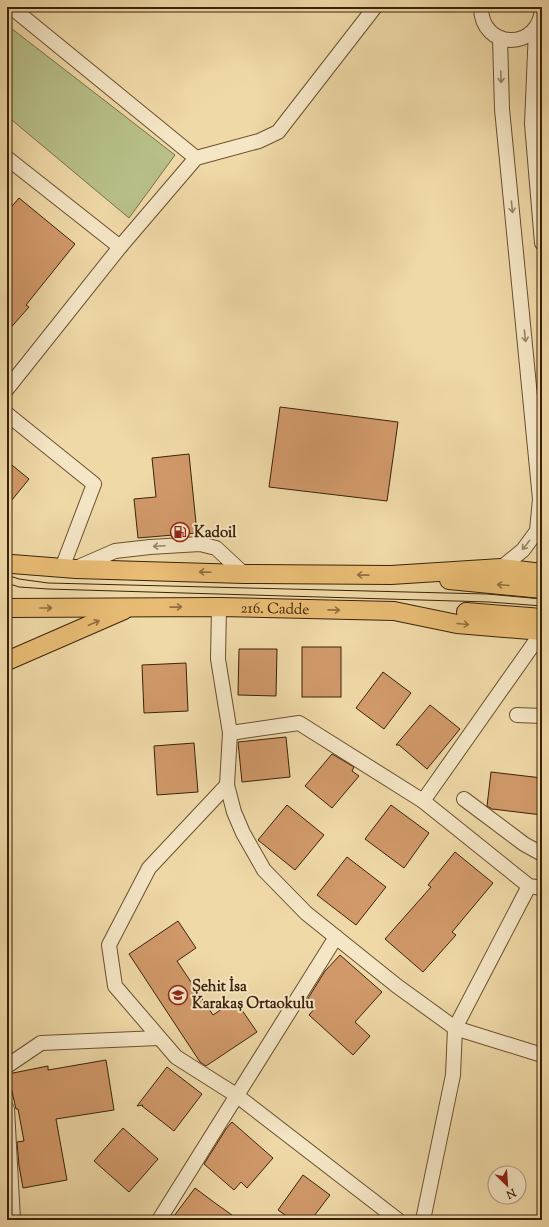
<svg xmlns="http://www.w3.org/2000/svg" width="549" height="1227" font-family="'Sorts Mill Goudy',serif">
<rect width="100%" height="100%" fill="#efd9a7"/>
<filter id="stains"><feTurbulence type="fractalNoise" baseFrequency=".005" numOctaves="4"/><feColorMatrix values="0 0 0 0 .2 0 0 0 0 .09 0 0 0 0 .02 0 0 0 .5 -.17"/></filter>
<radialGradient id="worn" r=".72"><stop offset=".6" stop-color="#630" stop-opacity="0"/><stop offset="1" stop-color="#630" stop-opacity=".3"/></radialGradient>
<polygon fill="#b8bf88" stroke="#7a7048" points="7,25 175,155 129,218 7,116"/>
<g fill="#d1996a" stroke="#3b2208">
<polygon points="19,198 75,244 26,305 29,307 7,332 7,212"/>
<polygon points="280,407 398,422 387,501 269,487"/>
<polygon points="189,454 197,533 138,538 134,499 156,497 152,458"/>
<polygon points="7,461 29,479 7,506"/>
<rect x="302" y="647" width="39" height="50"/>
<polygon points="239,649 277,649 276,696 238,695"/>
<polygon points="186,663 188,711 144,713 142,665"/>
<polygon points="383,672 411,693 384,729 356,708"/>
<polygon points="430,705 460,729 427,769 399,745 396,745"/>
<polygon points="286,737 290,777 242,782 238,742"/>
<polygon points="194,743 198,792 157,795 154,746"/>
<polygon points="332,754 354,767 352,771 359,776 332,808 305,786"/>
<polygon points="491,772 542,778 542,815 492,809 487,806"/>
<polygon points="287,805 324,835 295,870 258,840"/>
<polygon points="391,805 429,833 404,868 365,839"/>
<polygon points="455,852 493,883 452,932 456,935 423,972 385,939 431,887 428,885"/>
<polygon points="347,857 386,887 356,925 317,895"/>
<polygon points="178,921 196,948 177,961 213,1015 235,1000 257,1032 206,1066 200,1062 129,954"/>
<polygon points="340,955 382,992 355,1022 370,1036 353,1055 309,1015 316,1007 307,1000 325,971"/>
<polygon points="106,1060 114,1110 56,1119 67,1180 23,1188 19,1166 17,1142 24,1141 18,1109 16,1109 8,1074 48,1066 48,1070"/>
<polygon points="167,1067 202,1094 174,1131 142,1106 143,1105 137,1106"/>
<polygon points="232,1122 273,1158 247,1188 241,1182 234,1190 204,1164 226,1129"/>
<polygon points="123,1128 158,1159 129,1192 94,1161"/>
<polygon points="303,1175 330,1195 311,1220 292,1220 278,1210"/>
<polygon points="195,1188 215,1203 239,1220 171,1220"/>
</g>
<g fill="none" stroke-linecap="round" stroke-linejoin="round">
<g stroke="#685030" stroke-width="16">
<g id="minor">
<polyline points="11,7 196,158"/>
<path d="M481 7C481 51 541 51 542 7"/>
<polyline points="536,29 532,124 542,243"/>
<polyline points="500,38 502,109 540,499 537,531 523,550 501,568"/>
<polyline points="7,158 120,247"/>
<polyline points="7,389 120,247 196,158 259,141 278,132 375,7"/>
<polyline points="7,414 94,484 62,568"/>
<polyline points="76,568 115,551 150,547 200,544 216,548 244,574"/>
<polyline points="219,607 218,659 230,733 227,785 234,812 243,833 264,870 306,913 397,986 455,1028 542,1055"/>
<polyline points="517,715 542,716"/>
<polyline points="230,733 299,723 423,801 529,886 542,888"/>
<polyline points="227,785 149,868 109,945 115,986 176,1057 236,1095 398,1220"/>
<polyline points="464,799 524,844 542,854"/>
<polyline points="423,801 542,632"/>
<polyline points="7,1066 41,1043 159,1038"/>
<polyline points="7,1109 13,1220"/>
<polyline points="159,1220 336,937"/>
<polyline points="423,1220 453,1075 455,1028 529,886"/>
</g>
</g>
<g stroke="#3b2208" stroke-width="20">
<g id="major">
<polyline points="12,564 76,569 244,574 391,575 501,568 542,573"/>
<polyline points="449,580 542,589"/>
<path id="s1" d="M7 608 219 607 394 611 457 624 542 631"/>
<polyline points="466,612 542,618"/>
<polyline points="7,661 124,610"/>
</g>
</g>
<use href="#minor" stroke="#f5e6c6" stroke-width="14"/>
<use href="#major" stroke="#e8bc74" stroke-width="18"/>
<g stroke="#3b2208" stroke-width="1">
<polyline points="7,575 19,579 48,583 487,594 542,599"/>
<polyline points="7,583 19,587 48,589 489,602 542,606"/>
</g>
</g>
<defs><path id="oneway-shaft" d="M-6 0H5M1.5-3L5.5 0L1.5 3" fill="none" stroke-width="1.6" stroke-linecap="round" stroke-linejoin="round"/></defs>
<g stroke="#988467">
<use href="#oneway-shaft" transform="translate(501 77) rotate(88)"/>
<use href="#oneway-shaft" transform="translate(512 207) rotate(84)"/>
<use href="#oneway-shaft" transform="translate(525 336) rotate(84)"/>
<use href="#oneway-shaft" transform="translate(526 545) rotate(128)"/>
<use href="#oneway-shaft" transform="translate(159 546) rotate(177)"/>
</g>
<g stroke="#926f3e">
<use href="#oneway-shaft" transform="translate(205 572) rotate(-178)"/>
<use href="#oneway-shaft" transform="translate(363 575) rotate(-179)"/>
<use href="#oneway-shaft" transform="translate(503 585) rotate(-175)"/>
<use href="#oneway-shaft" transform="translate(176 607) rotate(-1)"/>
<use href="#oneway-shaft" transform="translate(46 608)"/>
<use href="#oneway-shaft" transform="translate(334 610) rotate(1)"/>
<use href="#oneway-shaft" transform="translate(94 623) rotate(-23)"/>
<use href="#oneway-shaft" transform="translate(463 624) rotate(5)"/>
</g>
<defs>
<g id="fuel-ring" transform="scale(1)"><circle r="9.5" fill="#f5e6c6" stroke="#8f2418" stroke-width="1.5"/><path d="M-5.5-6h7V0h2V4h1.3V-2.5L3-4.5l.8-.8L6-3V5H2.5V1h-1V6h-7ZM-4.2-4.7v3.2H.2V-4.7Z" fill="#8f2418"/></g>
<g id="school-ring" transform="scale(1)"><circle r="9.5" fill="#f5e6c6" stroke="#8f2418" stroke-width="1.5"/><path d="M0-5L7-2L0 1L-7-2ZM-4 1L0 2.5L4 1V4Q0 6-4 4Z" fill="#8f2418"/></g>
</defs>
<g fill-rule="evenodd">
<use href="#fuel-ring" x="180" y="532"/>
<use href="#school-ring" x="178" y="995"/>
</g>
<g text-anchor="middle" stroke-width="4" stroke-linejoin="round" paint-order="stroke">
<g font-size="15" font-weight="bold" fill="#3b2208" stroke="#f5e6c6" text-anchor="start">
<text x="194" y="537">Kadoil</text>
<text x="192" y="991">Şehit İsa<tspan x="192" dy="17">Karakaş Ortaokulu</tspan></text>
</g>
<g font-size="15" fill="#3b2208" stroke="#f5e6c6">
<text dy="5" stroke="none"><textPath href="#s1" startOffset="268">216. Cadde</textPath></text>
</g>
</g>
<rect width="549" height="1227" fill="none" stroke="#efd9a7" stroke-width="24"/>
<rect x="8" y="8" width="533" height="1211" fill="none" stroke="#3b2208" stroke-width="2"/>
<rect x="12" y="12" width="525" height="1203" fill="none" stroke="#3b2208"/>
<g transform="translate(507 1185) rotate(155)"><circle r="19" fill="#f5e6c6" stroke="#ab987a"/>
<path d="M0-3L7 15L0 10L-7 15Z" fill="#8f2418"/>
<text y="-6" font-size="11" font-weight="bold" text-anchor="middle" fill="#3b2208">N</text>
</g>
<rect width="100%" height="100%" filter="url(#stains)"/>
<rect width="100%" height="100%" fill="url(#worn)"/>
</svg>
